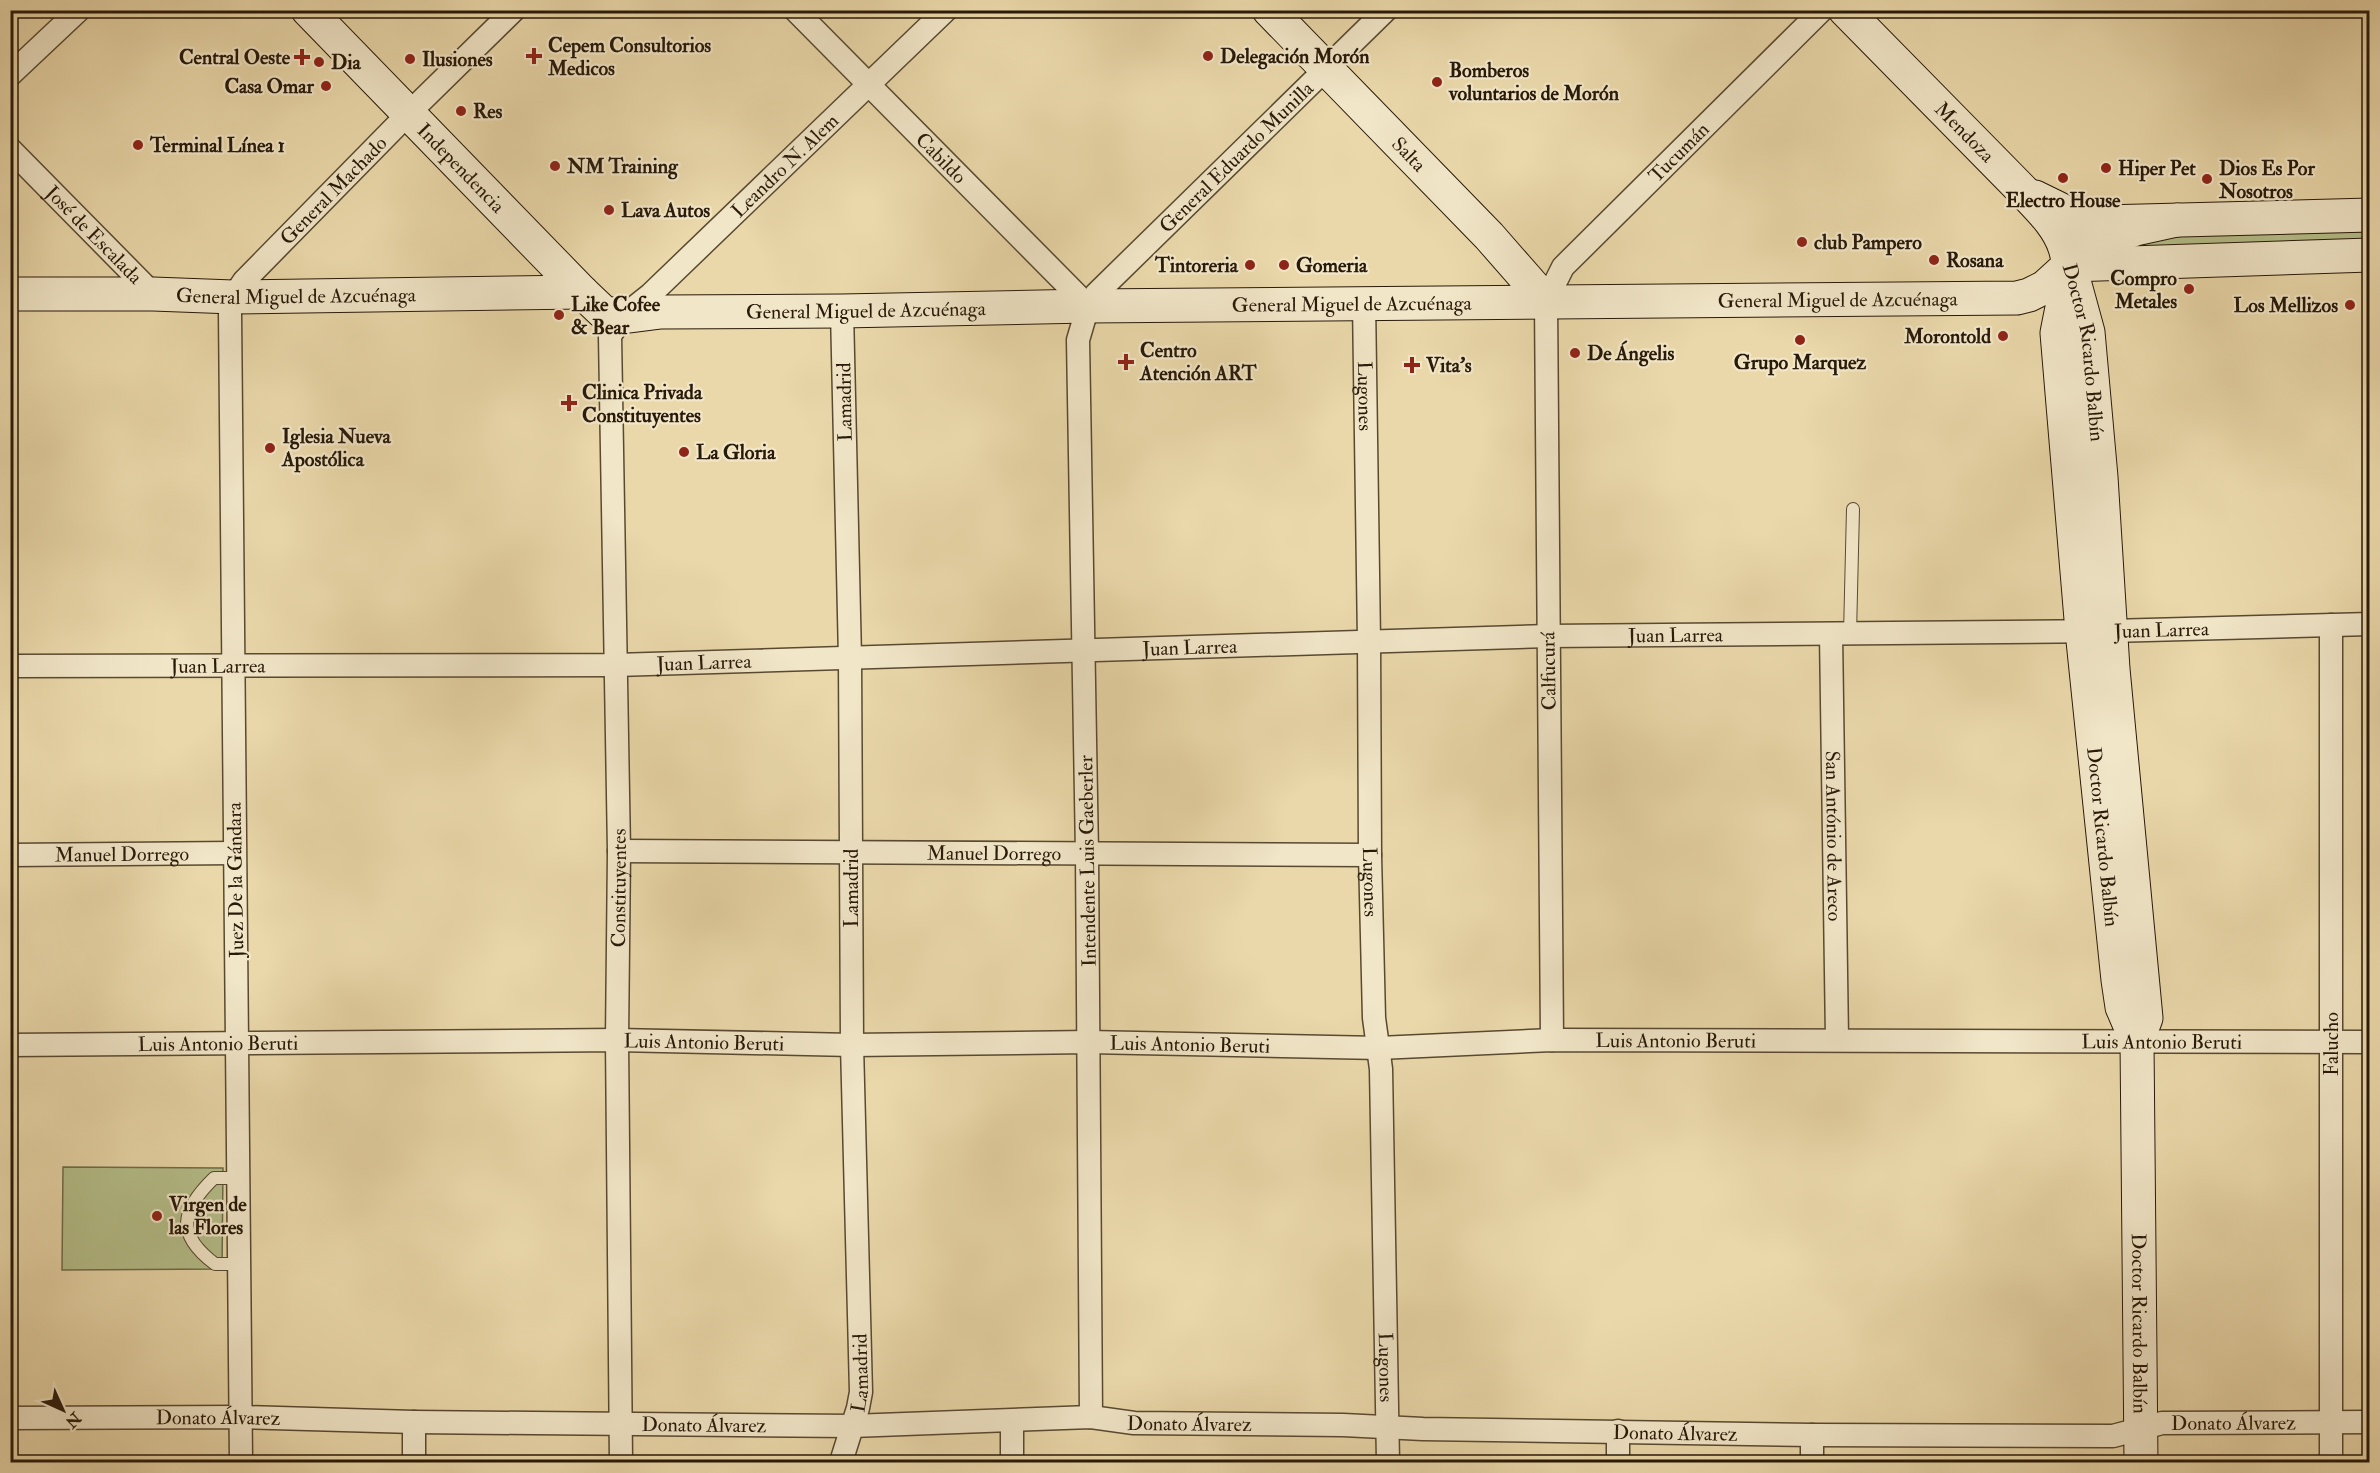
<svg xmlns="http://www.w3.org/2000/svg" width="2380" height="1473" font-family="'IM FELL Double Pica',serif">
<rect width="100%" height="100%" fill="#ead8aa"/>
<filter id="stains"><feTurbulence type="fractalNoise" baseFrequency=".00333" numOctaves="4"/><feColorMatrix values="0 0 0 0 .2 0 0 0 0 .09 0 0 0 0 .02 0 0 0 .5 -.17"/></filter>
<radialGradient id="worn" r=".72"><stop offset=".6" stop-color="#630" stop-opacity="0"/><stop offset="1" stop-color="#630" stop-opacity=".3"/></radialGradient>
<g fill="#b5bf8a" stroke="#6e6c4a" stroke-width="1.5">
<polygon points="2369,230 2369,242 2147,247 2137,242 2177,234"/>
<polygon points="63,1167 223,1168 222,1269 62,1270"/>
</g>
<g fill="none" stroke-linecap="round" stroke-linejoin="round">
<g stroke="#584931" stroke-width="14">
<g id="lane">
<polyline points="1850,634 1853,509"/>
<path d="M239 1178H214C181 1210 175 1234 215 1264H240"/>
</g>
</g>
<g stroke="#584931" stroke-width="25">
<g id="street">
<path id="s1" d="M795 10 1088 306"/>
<polyline points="10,75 79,10"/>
<path id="s2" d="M10 149 153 294"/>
<path id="s3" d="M1364 302 1369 641 1370 855 1374 1018 1381 1069 1388 1462"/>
<path id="s4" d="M1831 634 1837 1039"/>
<path id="s5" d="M10 666 616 665 1548 636 2110 631 2370 624"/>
<path id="s6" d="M619 851 1370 855"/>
<path id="s7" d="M10 855 234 853"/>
<path id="s8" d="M1552 1040 1546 301 1563 267 1822 10"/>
<path id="s9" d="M10 1045 617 1040 852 1045 1088 1042 1379 1048 1552 1040 2370 1042"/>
<path id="s10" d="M1091 1417 1087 854 1078 340 1088 306 1096 294 1386 10"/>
<path id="s11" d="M10 1418 241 1417 414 1422 852 1426 1091 1417 1134 1423 1343 1425 1423 1429 1812 1435 2113 1436 2162 1423 2370 1422"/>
<polyline points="1012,1421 1012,1462"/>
<polyline points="414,1422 414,1462"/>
<path id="s12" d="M241 1462 230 312 233 297 244 281 409 113 514 10"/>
<path id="s13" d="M621 1462 617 1040 619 851 610 336 622 317 651 294 946 10"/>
<path id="s14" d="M841 1462 858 1408 861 1392 852 1045 850 658 842 311"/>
<polyline points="1618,1462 1618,1431"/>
<polyline points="1812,1462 1812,1435"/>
<polyline points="2331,1462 2331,625"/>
</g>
</g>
<g stroke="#281909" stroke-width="35">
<g id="secondary">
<path id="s15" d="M308 10 582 292 603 312 622 317 661 312 842 311 1088 306 2017 298 2029 295 2045 287 2091 245 2136 229 2177 220"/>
<path id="s16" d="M1269 10 1489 236 1546 301"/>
<path id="s17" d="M1845 10 2025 193C2041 210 2058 226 2065 248L2088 332 2101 477 2113 669 2146 1018 2137 1042 2141 1462"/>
<polyline points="2035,197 2082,220 2103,222 2370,215"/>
<polyline points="2070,265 2370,255"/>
<path id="s18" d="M2069 272 2057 333 2082 631 2118 980 2122 1007 2137 1042"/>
<path id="s19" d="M10 294H153L233 297 582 292"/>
</g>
</g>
<use href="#lane" stroke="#f1e6c8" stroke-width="12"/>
<use href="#street" stroke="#f1e6c8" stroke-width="22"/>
<use href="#secondary" stroke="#f1e6c8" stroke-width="33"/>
</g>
<g fill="#8f2418" stroke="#f1e6c8" stroke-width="2">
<path d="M531 47h6v6h6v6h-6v6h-6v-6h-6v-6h6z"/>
<circle cx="1208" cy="56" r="6"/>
<path d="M299 48h6v6h6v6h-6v6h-6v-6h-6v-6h6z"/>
<circle cx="410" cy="59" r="6"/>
<circle cx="319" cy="62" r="6"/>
<circle cx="1437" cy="82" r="6"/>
<circle cx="326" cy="86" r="6"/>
<circle cx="461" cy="111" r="6"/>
<circle cx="138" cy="145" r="6"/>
<circle cx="555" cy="166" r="6"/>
<circle cx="2106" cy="168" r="6"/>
<circle cx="2063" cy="178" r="6"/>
<circle cx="2207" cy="179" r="6"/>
<circle cx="609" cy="210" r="6"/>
<circle cx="1802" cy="242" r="6"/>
<circle cx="1934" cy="260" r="6"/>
<circle cx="1250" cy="265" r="6"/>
<circle cx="1284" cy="265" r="6"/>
<circle cx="2189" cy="289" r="6"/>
<circle cx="2350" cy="305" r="6"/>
<circle cx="559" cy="315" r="6"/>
<circle cx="2003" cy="336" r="6"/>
<circle cx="1800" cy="340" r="6"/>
<circle cx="1575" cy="353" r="6"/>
<path d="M1123 353h6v6h6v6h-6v6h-6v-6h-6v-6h6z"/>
<path d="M1409 356h6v6h6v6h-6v6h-6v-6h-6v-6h6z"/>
<path d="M566 394h6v6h6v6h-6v6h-6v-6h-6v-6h6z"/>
<circle cx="270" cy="448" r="6"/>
<circle cx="684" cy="452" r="6"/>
<circle cx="157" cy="1216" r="6"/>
</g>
<g text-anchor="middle" stroke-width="4.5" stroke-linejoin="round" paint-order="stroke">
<g font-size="20" font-weight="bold" fill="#281909" stroke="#f1e6c8" text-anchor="start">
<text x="548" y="52">Cepem Consultorios<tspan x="548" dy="23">Medicos</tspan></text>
<text x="1220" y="63">Delegación Morón</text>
<text x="290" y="64" text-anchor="end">Central Oeste</text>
<text x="422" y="66">Ilusiones</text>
<text x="331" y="69">Dia</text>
<text x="1449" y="77">Bomberos<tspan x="1449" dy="23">voluntarios de Morón</tspan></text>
<text x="314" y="93" text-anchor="end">Casa Omar</text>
<text x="473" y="118">Res</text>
<text x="150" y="152">Terminal Línea 1</text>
<text x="567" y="173">NM Training</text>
<text x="2118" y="175">Hiper Pet</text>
<text x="2219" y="175">Dios Es Por<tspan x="2219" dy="23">Nosotros</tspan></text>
<text x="2063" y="207" text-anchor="middle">Electro House</text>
<text x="621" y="217">Lava Autos</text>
<text x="1814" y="249">club Pampero</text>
<text x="1946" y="267">Rosana</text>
<text x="1238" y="272" text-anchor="end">Tintoreria</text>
<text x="1296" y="272">Gomeria</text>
<text x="2177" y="285" text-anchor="end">Compro<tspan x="2177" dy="23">Metales</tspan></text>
<text x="571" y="311">Like Cofee<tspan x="571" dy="23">&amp; Bear</tspan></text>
<text x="2338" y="312" text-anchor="end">Los Mellizos</text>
<text x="1991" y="343" text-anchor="end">Morontold</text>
<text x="1140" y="357">Centro<tspan x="1140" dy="23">Atención ART</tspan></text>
<text x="1587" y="360">De Ángelis</text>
<text x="1800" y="369" text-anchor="middle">Grupo Marquez</text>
<text x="1426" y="372">Vita's</text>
<text x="582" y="399">Clinica Privada<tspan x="582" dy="23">Constituyentes</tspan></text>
<text x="282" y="443">Iglesia Nueva<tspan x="282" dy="23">Apostólica</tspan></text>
<text x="696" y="459">La Gloria</text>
<text x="169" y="1211">Virgen de<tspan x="169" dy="23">las Flores</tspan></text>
</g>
<g font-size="20" fill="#281909" stroke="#f1e6c8">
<text dy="7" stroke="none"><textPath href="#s17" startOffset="171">Mendoza</textPath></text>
<text dy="7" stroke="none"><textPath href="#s8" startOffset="940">Tucumán</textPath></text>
<text dy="7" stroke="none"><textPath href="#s16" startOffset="201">Salta</textPath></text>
<text dy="7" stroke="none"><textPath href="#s10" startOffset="1323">General Eduardo Munilla</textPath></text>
<text dy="7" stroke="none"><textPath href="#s1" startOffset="208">Cabildo</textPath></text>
<text dy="7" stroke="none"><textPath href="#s13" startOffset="1371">Leandro N. Alem</textPath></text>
<text dy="7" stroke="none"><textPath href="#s15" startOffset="220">Independencia</textPath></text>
<text dy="7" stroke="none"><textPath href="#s12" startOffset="1312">General Machado</textPath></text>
<text dy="7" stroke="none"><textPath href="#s2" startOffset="120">José de Escalada</textPath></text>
<text dy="7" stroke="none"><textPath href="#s19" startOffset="286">General Miguel de Azcuénaga</textPath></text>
<text dy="7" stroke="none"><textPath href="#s15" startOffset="1658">General Miguel de Azcuénaga</textPath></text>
<text dy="7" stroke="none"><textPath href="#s15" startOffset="1172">General Miguel de Azcuénaga</textPath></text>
<text dy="7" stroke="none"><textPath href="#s15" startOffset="686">General Miguel de Azcuénaga</textPath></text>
<text dy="7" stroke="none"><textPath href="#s17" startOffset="432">Doctor Ricardo Balbín</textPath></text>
<text dy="7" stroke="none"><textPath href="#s3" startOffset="94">Lugones</textPath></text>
<text transform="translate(844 402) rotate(-91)" y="7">Lamadrid</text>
<text dy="7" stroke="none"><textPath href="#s5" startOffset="2152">Juan Larrea</textPath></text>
<text dy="7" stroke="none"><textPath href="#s5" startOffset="1666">Juan Larrea</textPath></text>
<text dy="7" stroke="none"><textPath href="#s5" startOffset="1180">Juan Larrea</textPath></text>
<text dy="7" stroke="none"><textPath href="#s5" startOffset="694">Juan Larrea</textPath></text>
<text dy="7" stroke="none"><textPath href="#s5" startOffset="208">Juan Larrea</textPath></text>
<text transform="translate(1548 671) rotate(-91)" y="7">Calfucurá</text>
<text dy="7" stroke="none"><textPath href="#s4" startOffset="202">San António de Areco</textPath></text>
<text dy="7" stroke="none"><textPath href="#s18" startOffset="568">Doctor Ricardo Balbín</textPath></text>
<text dy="7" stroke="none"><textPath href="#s6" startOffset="375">Manuel Dorrego</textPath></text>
<text dy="7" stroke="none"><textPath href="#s7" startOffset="112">Manuel Dorrego</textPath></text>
<text transform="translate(1087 861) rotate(-91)" y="7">Intendente Luis Gaeberler</text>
<text transform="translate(235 880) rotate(-91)" y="7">Juez De la Gándara</text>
<text dy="7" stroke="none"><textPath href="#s3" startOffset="580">Lugones</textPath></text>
<text dy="7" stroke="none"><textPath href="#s13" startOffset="574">Constituyentes</textPath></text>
<text transform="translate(851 888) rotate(-90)" y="7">Lamadrid</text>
<text dy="7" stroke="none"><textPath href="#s9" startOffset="1666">Luis Antonio Beruti</textPath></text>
<text dy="7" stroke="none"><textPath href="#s9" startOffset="694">Luis Antonio Beruti</textPath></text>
<text dy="7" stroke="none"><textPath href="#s9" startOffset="2152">Luis Antonio Beruti</textPath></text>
<text dy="7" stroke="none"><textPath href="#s9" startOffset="208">Luis Antonio Beruti</textPath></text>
<text dy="7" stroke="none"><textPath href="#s9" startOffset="1180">Luis Antonio Beruti</textPath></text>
<text transform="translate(2331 1044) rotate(-90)" y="7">Falucho</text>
<text dy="7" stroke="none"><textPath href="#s17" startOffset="1408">Doctor Ricardo Balbín</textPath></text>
<text dy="7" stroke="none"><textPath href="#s3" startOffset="1066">Lugones</textPath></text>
<text dy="7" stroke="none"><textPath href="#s14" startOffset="92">Lamadrid</textPath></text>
<text dy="7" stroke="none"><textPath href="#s11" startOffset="208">Donato Álvarez</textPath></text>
<text dy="7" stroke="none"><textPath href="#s11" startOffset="1180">Donato Álvarez</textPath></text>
<text dy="7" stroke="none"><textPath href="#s11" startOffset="2226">Donato Álvarez</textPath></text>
<text dy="7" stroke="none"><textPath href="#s11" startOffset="694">Donato Álvarez</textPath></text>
<text dy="7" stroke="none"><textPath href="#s11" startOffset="1666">Donato Álvarez</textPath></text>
</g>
</g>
<rect width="2380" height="1473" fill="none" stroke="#ead8aa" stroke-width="36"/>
<rect x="12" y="12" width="2356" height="1449" fill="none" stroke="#281909" stroke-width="3"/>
<rect x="18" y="18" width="2344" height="1437" fill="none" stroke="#281909" stroke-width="1.5"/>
<g transform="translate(63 1410) rotate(135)" stroke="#f1e6c8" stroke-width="4.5" paint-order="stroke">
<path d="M0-4.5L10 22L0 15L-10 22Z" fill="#281909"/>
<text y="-9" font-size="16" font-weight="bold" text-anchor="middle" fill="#281909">N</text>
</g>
<rect width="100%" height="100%" filter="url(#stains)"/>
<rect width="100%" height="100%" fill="url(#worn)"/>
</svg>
